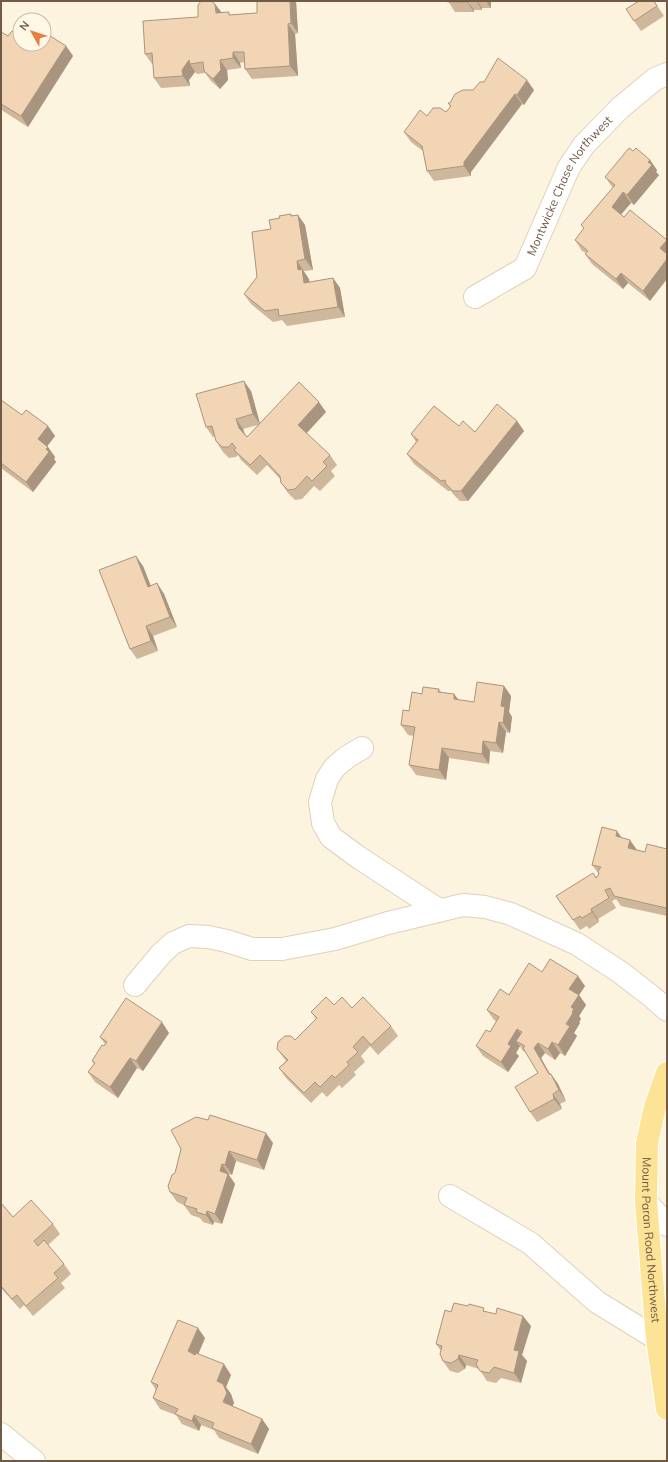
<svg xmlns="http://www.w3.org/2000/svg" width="668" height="1462" font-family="Mulish,sans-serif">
<rect width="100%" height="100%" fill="#fcf4de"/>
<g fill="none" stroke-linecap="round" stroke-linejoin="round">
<g stroke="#dfd1ba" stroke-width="24">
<g id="minor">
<path id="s1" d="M475 297 525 268 569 167 584 145 620 108 655 79 667 74"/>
<polyline points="362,748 347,757 335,767 327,779 320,802 323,823 331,837 358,857 439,910"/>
<polyline points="135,985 161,954 173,943 189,936 208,937 227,941 252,949 282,949 335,939 388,923 463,905 485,907 511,914 577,944 620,972 651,996 667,1010"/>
<polyline points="450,1196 530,1243 597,1302 657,1339"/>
<polyline points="646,1202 667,1225"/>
<polyline points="1,1434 34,1461"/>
</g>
</g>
<g stroke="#fff" stroke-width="24">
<g id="major">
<path id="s2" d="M667 1073 655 1107 647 1143 646 1202 657 1339 667 1409"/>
</g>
</g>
<use href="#minor" stroke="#fff" stroke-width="22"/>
<use href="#major" stroke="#fce395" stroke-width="22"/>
</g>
<g fill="#cfb79c" fill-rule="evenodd">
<polygon points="257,1 296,1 298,33 295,34 298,76 252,79 245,69 244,62 240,63 241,68 227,70 228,80 220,89 211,81 205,73 197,74 195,72 189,80 190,86 161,88 154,78 153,64 152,64 145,54 198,17 215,4 221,13 230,15 257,13"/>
<polygon points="448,1 491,1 491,8 482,8 482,10 474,10 474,12 455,12"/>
<polygon points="639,1 654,1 664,16 641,31 634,21"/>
<polygon points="1,32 8,36 34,45 66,46 73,56 28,127 3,111 1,108"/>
<polygon points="473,90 534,90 524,105 522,104 471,172 471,176 434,181 427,171 423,151 411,142 404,132 427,116 446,112 450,107 448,103 450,103"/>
<polygon points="633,151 650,160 657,170 656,172 659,175 634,205 631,203 621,214 650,301 628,283 623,289 592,264 585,254 586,253 582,251 575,240 584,229 581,225 613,188 605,177"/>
<polygon points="291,214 292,216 298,215 305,225 313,270 304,271 304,272 309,279 309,282 333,278 340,288 345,317 287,326 282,320 273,322 251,304 244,294 257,277 271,229 280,218"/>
<path d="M251 391 260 423 326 412 306 433 330 455 337 465 331 471 335 476 320 491 314 486 302 499 295 500 288 493 281 483 280 479 267 465 257 475 241 460 238 455 236 457 229 458 223 452 216 441 215 437H213L206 427ZM258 425 247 437 245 434 243 429Z"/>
<polygon points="1,400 22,415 48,426 55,436 47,446 55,457 54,459 56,462 33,492 1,468"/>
<polygon points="517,421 524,431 468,501 460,501 453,494 451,491 448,491 414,464 407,454 416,442 411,434 459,426 475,432"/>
<polygon points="143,566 151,586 157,583 164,594 177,627 153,636 158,651 137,659 130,649"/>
<polygon points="504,686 511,696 509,712 512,717 510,733 506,732 503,753 490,751 489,764 449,758 446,780 416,775 409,765 414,736 408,735 401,725 409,711 422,694 439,689 441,692 454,694 458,700 474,702"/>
<polygon points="622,838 637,850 645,852 667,849 667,916 621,906 616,899 612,901 616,908 598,919 599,922 589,929 587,926 580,930 556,896 596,877 599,874 592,865"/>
<polygon points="542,972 585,986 579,995 586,1005 579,1016 581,1019 579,1022 580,1023 574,1033 577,1036 565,1056 560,1053 555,1060 545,1053 541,1058 550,1074 551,1074 558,1084 566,1101 560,1104 562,1109 537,1122 530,1112 538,1073 526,1052 523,1051 520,1046 516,1053 519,1056 508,1072 483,1056 476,1046 490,1032 496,1021 494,1020 487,1010"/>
<polygon points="334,1005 352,1008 391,1026 398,1036 378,1055 370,1046 361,1056 365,1062 354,1072 356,1075 342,1088 339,1085 327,1097 322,1092 311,1103 286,1078 279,1068 286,1061 277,1049 295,1040 316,1019 311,1012"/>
<polygon points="169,1033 143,1071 137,1068 118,1098 95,1082 88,1072 94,1064 92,1061 105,1044 100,1037"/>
<polygon points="273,1143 264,1170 236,1161 232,1175 229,1174 229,1175 235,1184 222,1224 214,1222 213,1225 203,1222 200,1218 191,1215 184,1205 177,1202 170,1192 181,1149"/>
<polygon points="1,1203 13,1217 53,1224 60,1234 48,1245 64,1264 71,1274 61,1283 65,1288 33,1316 24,1305 20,1309 1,1288"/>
<polygon points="468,1306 531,1326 522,1355 527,1361 521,1383 501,1378 496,1383 487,1381 479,1369 466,1365 465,1369 458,1373 450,1371 443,1361 441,1351 436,1344 451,1312"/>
<polygon points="205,1338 198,1354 231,1375 226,1387 231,1394 234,1403 232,1406 262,1419 269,1429 258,1454 219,1438 214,1430 201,1425 199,1431 182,1424 176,1415 160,1409 153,1398 156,1390 151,1382"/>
</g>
<g fill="#a9957f">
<polygon points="290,1 296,1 298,33 291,23"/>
<polygon points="467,1 474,10 474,12 467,2"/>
<polygon points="476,1 477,1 482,8 482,10"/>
<polygon points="486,1 491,1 491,8"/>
<polygon points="215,4 223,14 216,13"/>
<polygon points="288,24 295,34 298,76 290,66"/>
<polygon points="66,46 73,56 28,127 21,116"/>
<polygon points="233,52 240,63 241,68 233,58"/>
<polygon points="189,60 190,64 195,72 189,80 190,86 183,76 182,70"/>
<polygon points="220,60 227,70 228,80 220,89 213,79"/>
<polygon points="527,80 534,90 524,105 517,95"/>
<polygon points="515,94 522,104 471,172 471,176 464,166 464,162"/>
<polygon points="650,160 657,170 656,172 659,175 634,205 627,195"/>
<polygon points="623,192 631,203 619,217 612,207"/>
<polygon points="298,215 305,225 313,270 305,259"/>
<polygon points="667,240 667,258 660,248"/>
<polygon points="667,259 667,279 650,301 643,291"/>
<polygon points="297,261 309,279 311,293 304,283 298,270"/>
<polygon points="621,273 628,283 623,289 616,279"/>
<polygon points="333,278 340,288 345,317 338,307"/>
<polygon points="244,381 251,391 260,424 253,414"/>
<polygon points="319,402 326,412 305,435 298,425"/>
<polygon points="236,419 243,429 246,438 239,428"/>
<polygon points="517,421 524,431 468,501 461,491"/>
<polygon points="48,426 55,436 45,449 38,439"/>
<polygon points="48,447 55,457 54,459 56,462 33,492 26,482"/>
<polygon points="136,556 143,566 155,597 148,587"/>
<polygon points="157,583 164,594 177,627 170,617"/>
<polygon points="146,626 153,636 158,651 151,641"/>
<polygon points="504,686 511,696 509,712 512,717 510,733 503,723 501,706"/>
<polygon points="454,694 462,704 454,699"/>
<polygon points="499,722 506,732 503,753 496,743"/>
<polygon points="483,741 490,751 489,764 482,754"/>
<polygon points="442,748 449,758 446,780 439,770"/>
<polygon points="617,831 624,841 616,836"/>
<polygon points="630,840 637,850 628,848"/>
<polygon points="591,909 598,919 599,922 592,912"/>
<polygon points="578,976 585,986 579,995 586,1005 579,1016 581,1019 579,1022 580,1023 574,1033 577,1036 565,1056 558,1045 572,1012 569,989"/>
<polygon points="162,1022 169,1033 143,1071 136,1061"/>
<polygon points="517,1029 525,1039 516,1041 520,1046 516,1053 519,1056 508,1072 501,1062 508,1044"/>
<polygon points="552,1042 560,1053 555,1060 548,1049"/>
<polygon points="538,1043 545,1053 541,1058 556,1085 549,1074 534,1048"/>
<polygon points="130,1058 137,1068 118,1098 110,1087"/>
<polygon points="551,1074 558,1084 566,1101 559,1090"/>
<polygon points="553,1094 560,1104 562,1109 554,1099"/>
<polygon points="266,1133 273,1143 264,1170 257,1160"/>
<polygon points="229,1151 236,1161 232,1175 225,1165"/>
<polygon points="222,1164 229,1174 229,1175 235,1184 222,1224 215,1214 220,1171"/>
<polygon points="207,1211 214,1222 213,1225 206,1215"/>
<polygon points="523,1316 531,1326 522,1355 527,1361 521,1383 514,1373 514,1350"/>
<polygon points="198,1328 205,1338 195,1362 188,1351"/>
<polygon points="459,1355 466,1365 465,1369 458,1359"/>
<polygon points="224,1364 231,1375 226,1387 231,1394 234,1403 230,1412 223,1402 217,1381"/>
<polygon points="194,1415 201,1425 199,1431 192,1421"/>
<polygon points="262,1419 269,1429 258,1454 251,1444"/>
</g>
<g fill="#f1d5b5" stroke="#a9957f">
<polygon points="201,1 211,1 215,4 216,13 229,12 229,15 257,13 257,1 290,1 291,23 288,24 290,66 245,69 244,52 233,52 233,58 220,60 221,70 213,79 204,71 203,62 190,64 189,60 182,70 183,76 154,78 152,53 145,54 143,21 198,17 198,5"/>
<rect x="448" y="1" width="19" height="1"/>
<polygon points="639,1 654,1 657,6 634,21 626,9"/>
<polygon points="12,31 20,36 20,44 33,44 34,45 34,44 44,44 44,32 66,46 21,116 1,104 1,93 2,91 1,91 1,32 8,36"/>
<polygon points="498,58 527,80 517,95 515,94 464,162 464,166 427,171 422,146 404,132 420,110 427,116 433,108 440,108 446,112 451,106 448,103 450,103 455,94 463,90 473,90 480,82 484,82"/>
<polygon points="629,148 633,151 636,148 650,160 648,162 652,165 627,195 623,192 612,207 624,217 630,210 667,240 660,248 667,254 667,259 643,291 621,273 616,279 585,254 588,251 575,240 584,228 581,225 615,185 605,177"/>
<polygon points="291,214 291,216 298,215 305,259 297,261 298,270 302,269 304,283 333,278 338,307 279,316 278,309 265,311 244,294 257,277 252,232 271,229 269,220 280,218 279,216"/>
<polygon points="244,381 253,414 236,419 239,428 247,437 299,382 319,402 298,425 330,455 323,462 327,466 312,481 307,476 295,489 288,490 281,483 280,476 260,455 250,465 234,450 236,448 232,443 229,447 222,447 216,441 212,426 206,427 196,394"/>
<polygon points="1,400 22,415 26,410 48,426 38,439 48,447 46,449 49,452 26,482 1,463"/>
<polygon points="497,404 517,421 461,491 453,491 446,484 445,480 441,481 407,454 418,440 411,434 434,406 459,426 463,421 475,432"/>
<polygon points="136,556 148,587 157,583 170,617 146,626 151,641 130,649 99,570"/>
<polygon points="477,682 504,686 501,706 505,707 503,723 499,722 496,743 483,741 482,754 442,748 439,770 409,765 415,727 401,725 403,710 409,711 412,692 422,694 423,687 439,689 438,692 454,694 454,699 474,702"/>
<polygon points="602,827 617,831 616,836 630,840 628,848 645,852 647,844 667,849 667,905 666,908 614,896 610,888 605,890 609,898 591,909 592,912 582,918 580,916 573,920 556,896 593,873 596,878 599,874 598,871 601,867 592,865"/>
<polygon points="550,959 578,976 569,989 579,995 571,1007 574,1009 572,1012 573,1013 566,1024 570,1026 558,1045 552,1042 548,1049 538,1043 534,1048 549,1074 551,1074 559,1090 553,1094 554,1099 530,1112 515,1087 538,1073 523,1048 525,1046 516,1041 522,1032 517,1029 508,1044 511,1046 501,1062 476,1046 486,1030 490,1032 499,1017 487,1010 500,989 509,995 529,963 542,972"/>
<polygon points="326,997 334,1005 342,997 352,1008 363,997 391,1026 371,1045 363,1036 353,1047 358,1052 347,1062 349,1065 335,1078 332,1075 320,1087 315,1082 304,1093 279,1068 288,1060 277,1049 278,1042 285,1036 291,1036 295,1040 317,1018 311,1012"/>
<polygon points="126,998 162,1022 136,1061 130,1058 110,1087 88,1072 95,1063 92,1061 102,1045 104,1046 107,1042 100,1037"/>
<polygon points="210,1115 266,1133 257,1160 229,1151 225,1165 222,1164 220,1171 228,1174 215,1214 207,1211 206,1215 196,1212 197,1209 184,1205 187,1198 170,1192 168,1186 172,1175 175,1173 181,1149 171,1130 196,1117 208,1120"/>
<polygon points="31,1200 53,1224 34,1241 38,1246 44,1240 64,1264 54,1273 58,1278 26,1306 17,1295 12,1299 1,1286 1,1203 13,1217"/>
<polygon points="454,1303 468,1306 469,1304 484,1308 483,1311 496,1314 497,1308 523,1316 514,1350 519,1351 514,1373 494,1367 489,1373 480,1371 476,1364 478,1360 459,1355 458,1359 451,1363 443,1361 440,1354 442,1346 436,1344 445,1310 451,1312"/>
<polygon points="178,1320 198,1328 188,1351 195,1355 196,1353 224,1364 217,1381 223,1384 227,1393 223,1402 262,1419 251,1444 212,1428 214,1423 194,1415 192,1421 175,1414 178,1409 153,1398 158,1385 151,1382"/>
</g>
<g text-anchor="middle" stroke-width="3.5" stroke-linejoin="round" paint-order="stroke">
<g font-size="12" fill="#715b46" stroke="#fff8e4">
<text dy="4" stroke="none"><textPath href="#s1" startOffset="152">Montwicke Chase Northwest</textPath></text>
<text dy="4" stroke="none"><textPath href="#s2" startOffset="170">Mount Paran Road Northwest</textPath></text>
</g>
</g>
<rect width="668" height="1462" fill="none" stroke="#715b46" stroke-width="4"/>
<g transform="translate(32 32) rotate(309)"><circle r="19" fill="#fff8e4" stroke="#c6b9a5"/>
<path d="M0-3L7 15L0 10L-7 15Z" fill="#e87c41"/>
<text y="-6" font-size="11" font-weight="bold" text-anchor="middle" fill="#715b46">N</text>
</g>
</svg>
